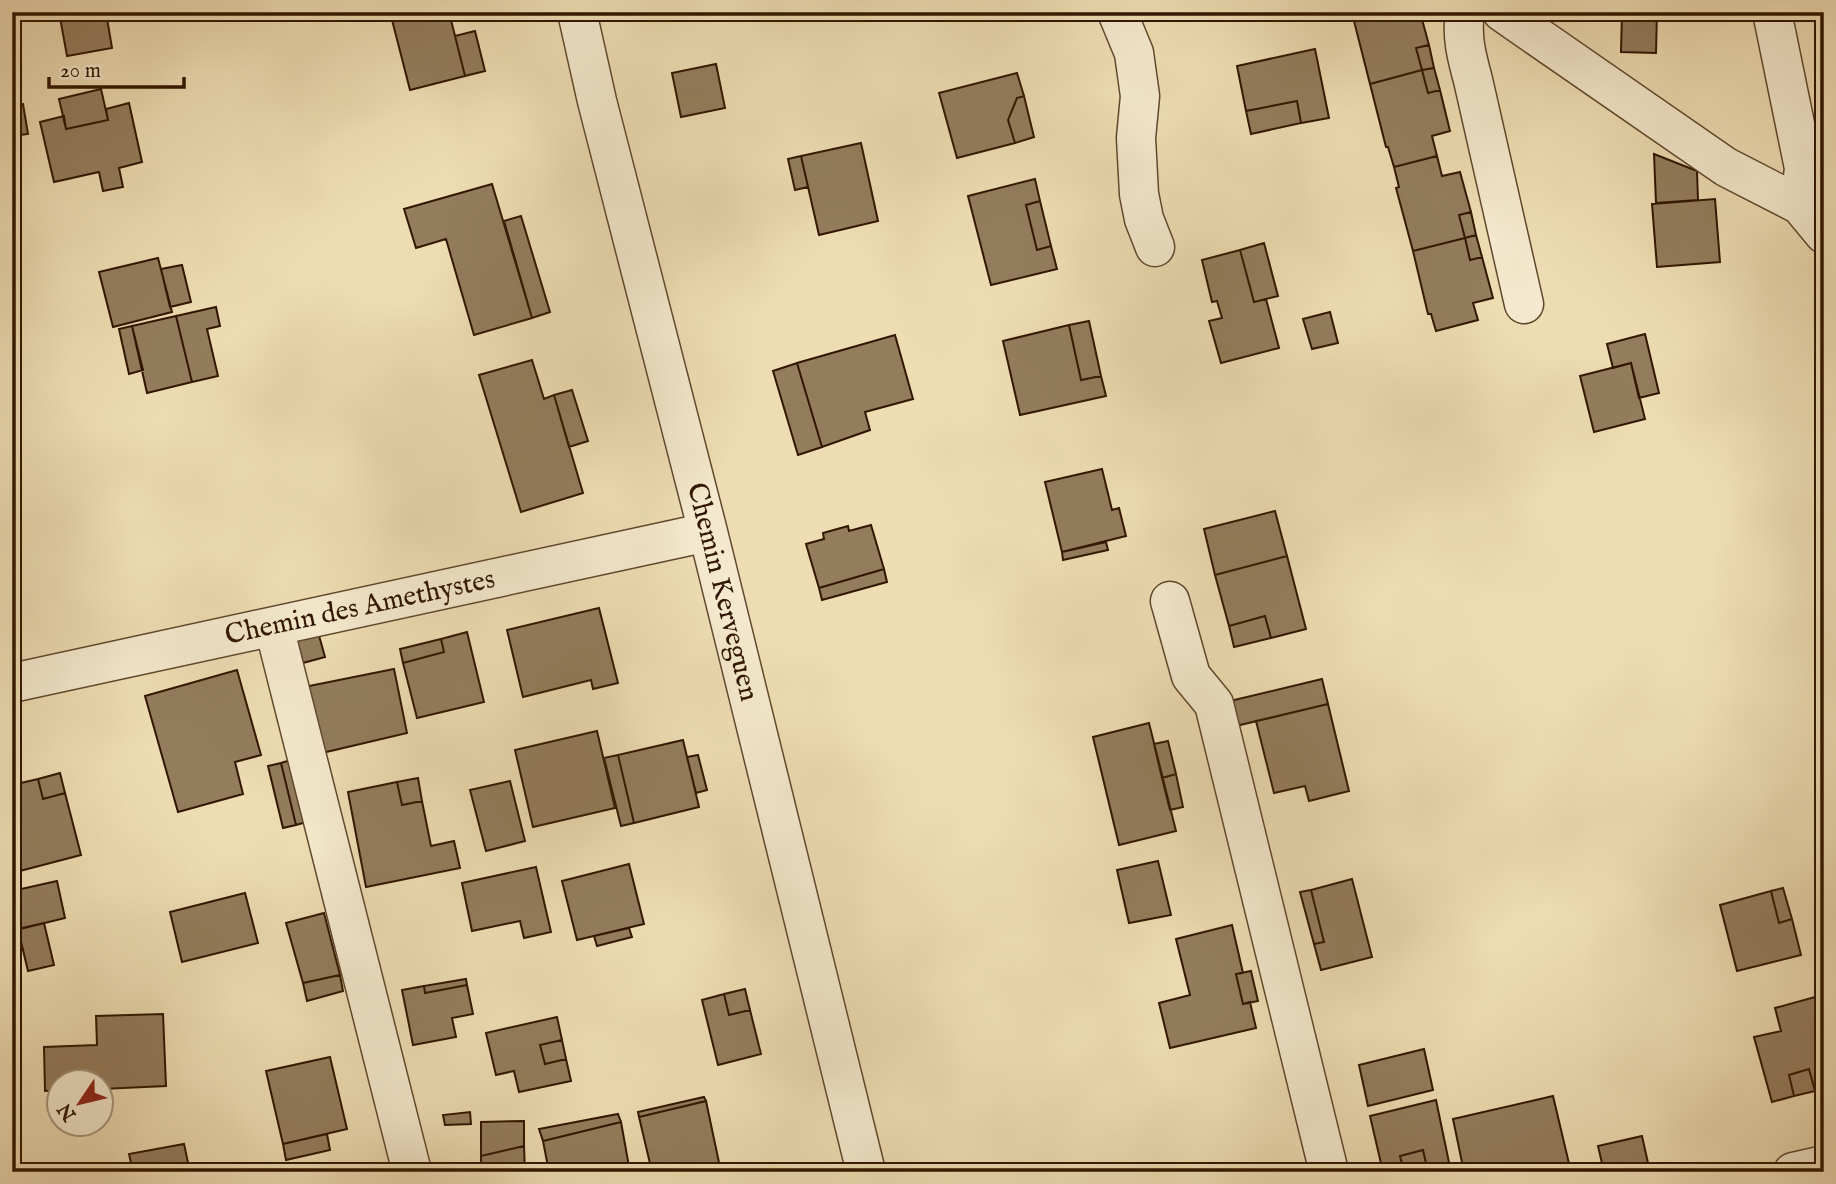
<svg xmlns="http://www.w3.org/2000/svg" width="1836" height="1184" viewBox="0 0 1836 1184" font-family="'IM FELL English',serif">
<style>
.building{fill:#937d5d;stroke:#311600;stroke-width:2}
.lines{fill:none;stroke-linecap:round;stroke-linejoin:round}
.minor-casing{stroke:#60482d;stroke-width:41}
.minor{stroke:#f4e9ce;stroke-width:38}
.labels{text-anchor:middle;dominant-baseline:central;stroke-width:5;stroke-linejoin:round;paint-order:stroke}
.street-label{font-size:28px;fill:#311600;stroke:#f4e9ce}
</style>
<rect width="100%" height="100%" fill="#eeddb3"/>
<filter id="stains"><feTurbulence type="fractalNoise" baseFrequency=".00286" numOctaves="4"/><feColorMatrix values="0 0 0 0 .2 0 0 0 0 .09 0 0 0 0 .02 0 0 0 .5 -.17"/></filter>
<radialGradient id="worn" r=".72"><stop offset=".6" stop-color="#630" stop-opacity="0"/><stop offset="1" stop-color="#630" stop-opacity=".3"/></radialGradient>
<path class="building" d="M 59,12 L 106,12 L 112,48 L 67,56 Z
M 390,12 L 449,12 L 465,76 L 410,90 Z
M 771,12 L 787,12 L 783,19 Z
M 1354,12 L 1420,12 L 1429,45 L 1416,48 L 1422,70 L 1370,84 L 1354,21 L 1356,19 Z
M 1622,12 L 1657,12 L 1656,53 L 1621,52 Z
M 475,31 L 485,71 L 465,76 L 455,36 Z
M 1429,45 L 1434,68 L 1422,70 L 1416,48 Z
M 1315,49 L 1329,118 L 1301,123 L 1297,101 L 1246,111 L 1237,66 Z
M 716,64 L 725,108 L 681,117 L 672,73 Z
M 1434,68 L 1440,90 L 1428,93 L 1422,70 Z
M 1422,70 L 1428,93 L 1440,90 L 1450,131 L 1432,136 L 1437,156 L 1394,167 L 1388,147 L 1386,147 L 1370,84 Z
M 1017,73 L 1024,96 L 1017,98 L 1008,120 L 1015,143 L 957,158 L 939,93 Z
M 101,89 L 108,120 L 66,129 L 59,99 Z
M 1024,96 L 1034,137 L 1015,143 L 1008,120 L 1017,98 Z
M 1297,101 L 1301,123 L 1251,134 L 1246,111 Z
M 129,103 L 142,162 L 119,168 L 123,187 L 103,191 L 99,172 L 54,182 L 40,122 L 64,116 L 66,129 L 108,120 L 106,109 Z
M 23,104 L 28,134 L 12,136 L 12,105 Z
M 861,143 L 878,221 L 819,235 L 801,156 Z
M 1654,154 L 1697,171 L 1698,200 L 1656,203 Z
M 801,156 L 808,187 L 795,190 L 788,159 Z
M 1437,156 L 1442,176 L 1460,172 L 1471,212 L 1459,215 L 1465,238 L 1413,251 L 1396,188 L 1399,187 L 1394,167 Z
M 1035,179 L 1040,201 L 1026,205 L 1037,250 L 1051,246 L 1057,269 L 991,285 L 968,196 Z
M 492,184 L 532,318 L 474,335 L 446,239 L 416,248 L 404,209 Z
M 1715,199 L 1720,262 L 1657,267 L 1652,204 Z
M 1040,201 L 1051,246 L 1037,250 L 1026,205 Z
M 1471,212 L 1476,235 L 1465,238 L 1459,215 Z
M 521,216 L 550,312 L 532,318 L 504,221 Z
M 1476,235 L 1482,257 L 1470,260 L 1465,238 Z
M 1465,238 L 1470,260 L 1482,257 L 1493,298 L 1473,303 L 1478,320 L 1436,331 L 1431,314 L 1428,314 L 1413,251 Z
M 1264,243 L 1278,296 L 1254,302 L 1240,250 Z
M 1240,250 L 1254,302 L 1266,299 L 1279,348 L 1221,363 L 1209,321 L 1222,318 L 1217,301 L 1212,302 L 1202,260 Z
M 158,258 L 172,312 L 113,327 L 99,272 Z
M 182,265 L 191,302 L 170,307 L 161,269 Z
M 216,307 L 220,326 L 207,329 L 218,376 L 192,382 L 176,316 Z
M 1330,312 L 1338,343 L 1312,349 L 1303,319 Z
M 176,316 L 192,382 L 147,393 L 132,326 Z
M 1089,321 L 1101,376 L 1081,380 L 1069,325 Z
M 1069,325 L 1081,380 L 1101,376 L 1106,396 L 1020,415 L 1003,341 Z
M 132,326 L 143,370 L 129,374 L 119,329 Z
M 1645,334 L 1659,393 L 1639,398 L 1631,363 L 1613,368 L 1607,344 Z
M 895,335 L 913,399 L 865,412 L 870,430 L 822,447 L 797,363 Z
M 532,360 L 544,399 L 554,395 L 583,493 L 521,512 L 479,375 Z
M 797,363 L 822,447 L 798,455 L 773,371 Z
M 1631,363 L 1645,419 L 1594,432 L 1580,376 Z
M 572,390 L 588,441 L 569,447 L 554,395 Z
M 1102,469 L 1112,510 L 1119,508 L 1126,536 L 1062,552 L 1045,482 Z
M 1275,511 L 1287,556 L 1215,575 L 1204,529 Z
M 871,525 L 884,569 L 819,588 L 806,544 L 824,539 L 823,533 L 848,526 L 849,531 Z
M 1106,542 L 1108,550 L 1063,560 L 1062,552 Z
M 1287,556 L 1306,629 L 1271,638 L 1265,616 L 1229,626 L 1215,575 Z
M 884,569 L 887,582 L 822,600 L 819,588 Z
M 599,608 L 618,683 L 593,689 L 591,680 L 523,697 L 507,630 Z
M 1265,616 L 1271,638 L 1234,647 L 1229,626 Z
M 318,632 L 325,657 L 303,663 L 296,638 Z
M 467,632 L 484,702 L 417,718 L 403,663 L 444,652 L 441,639 Z
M 441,639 L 444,652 L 403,663 L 400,649 Z
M 394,669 L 407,733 L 322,753 L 304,687 Z
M 237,670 L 261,755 L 235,762 L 243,794 L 178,812 L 145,696 Z
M 1322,679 L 1328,704 L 1236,726 L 1230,701 Z
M 1328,704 L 1349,791 L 1309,801 L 1305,786 L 1274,793 L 1256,721 Z
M 1149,723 L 1176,831 L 1119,845 L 1093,737 Z
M 597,731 L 615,808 L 533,827 L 515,750 Z
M 683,740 L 699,807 L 634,823 L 618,755 Z
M 1168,741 L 1176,774 L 1162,778 L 1154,744 Z
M 618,755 L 634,823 L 621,826 L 604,758 Z
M 698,755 L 707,790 L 696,793 L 687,757 Z
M 294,759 L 310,821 L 296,825 L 281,763 Z
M 281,763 L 296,825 L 283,828 L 268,766 Z
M 60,773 L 65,793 L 43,799 L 38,779 Z
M 1176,774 L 1183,807 L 1170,810 L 1162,778 Z
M 418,778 L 422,801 L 402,805 L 397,782 Z
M 38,779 L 43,799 L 65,793 L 81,855 L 16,872 L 12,858 L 12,785 Z
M 510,781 L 525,841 L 486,851 L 470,790 Z
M 397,782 L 402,805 L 422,801 L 431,846 L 454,841 L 460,868 L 366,887 L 348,792 Z
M 1158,861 L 1171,915 L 1129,923 L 1117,870 Z
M 629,864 L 644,924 L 577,940 L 562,881 Z
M 536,867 L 551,932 L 524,938 L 520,921 L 472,931 L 462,883 Z
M 1352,879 L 1372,957 L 1321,970 L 1314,944 L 1324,942 L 1311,890 Z
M 57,881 L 65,918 L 12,931 L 12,891 Z
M 1783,888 L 1792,919 L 1779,923 L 1771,891 Z
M 1311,890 L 1324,942 L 1314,944 L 1300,892 Z
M 1771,891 L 1779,923 L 1792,919 L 1801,955 L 1737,971 L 1720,905 Z
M 245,893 L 258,943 L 182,962 L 170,912 Z
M 324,913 L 340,975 L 303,983 L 286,923 Z
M 44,923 L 54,965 L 28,971 L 18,929 Z
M 1232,925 L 1243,973 L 1236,974 L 1243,1004 L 1250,1002 L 1256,1028 L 1170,1048 L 1159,1003 L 1190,995 L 1176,939 Z
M 629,928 L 632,937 L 597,946 L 594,936 Z
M 1251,971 L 1258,1001 L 1243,1004 L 1236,974 Z
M 340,975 L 343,991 L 307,1001 L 303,983 Z
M 466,979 L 467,985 L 425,993 L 424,986 Z
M 467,985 L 473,1014 L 452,1018 L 456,1037 L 413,1045 L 402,990 L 424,986 L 425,993 Z
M 745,989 L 750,1010 L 729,1015 L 724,994 Z
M 724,994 L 729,1015 L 750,1010 L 761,1054 L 718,1065 L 702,1000 Z
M 1815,997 L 1824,1030 L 1824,1088 L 1815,1091 L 1809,1069 L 1789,1075 L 1794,1096 L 1772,1102 L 1754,1037 L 1781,1031 L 1775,1008 Z
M 163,1014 L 166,1086 L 102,1089 L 102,1082 L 60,1082 L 60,1090 L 45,1091 L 44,1047 L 97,1045 L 96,1016 Z
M 557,1017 L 562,1040 L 540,1045 L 545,1064 L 566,1059 L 571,1081 L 519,1092 L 514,1071 L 496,1075 L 486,1033 Z
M 562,1040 L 566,1059 L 545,1064 L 540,1045 Z
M 1424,1049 L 1433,1090 L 1368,1106 L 1359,1065 Z
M 330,1057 L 347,1129 L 283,1144 L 266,1071 Z
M 1809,1069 L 1815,1091 L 1794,1096 L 1789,1075 Z
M 1553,1096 L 1571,1172 L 1533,1172 L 1532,1167 L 1513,1172 L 1464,1172 L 1453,1119 Z
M 704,1097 L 706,1101 L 639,1117 L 638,1112 Z
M 1436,1100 L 1451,1172 L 1428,1172 L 1423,1150 L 1400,1156 L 1404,1172 L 1383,1172 L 1370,1116 Z
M 706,1101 L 721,1172 L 652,1172 L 639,1117 Z
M 470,1112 L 471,1124 L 445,1125 L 443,1115 Z
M 618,1114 L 621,1122 L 543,1141 L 539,1129 Z
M 524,1121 L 524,1146 L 481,1156 L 481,1122 Z
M 621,1122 L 630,1172 L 549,1172 L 543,1141 Z
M 327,1134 L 330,1150 L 286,1160 L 283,1144 Z
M 1642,1136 L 1650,1172 L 1604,1172 L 1598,1146 Z
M 184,1144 L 190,1172 L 133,1172 L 129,1154 Z
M 524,1146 L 525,1172 L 481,1172 L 481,1156 Z
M 1423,1150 L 1428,1172 L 1404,1172 L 1400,1156 Z
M 1532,1167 L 1533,1172 L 1513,1172 Z"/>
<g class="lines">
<g class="minor-casing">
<path id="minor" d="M 577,12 L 597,101 L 708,532 L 866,1172
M 1117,12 L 1134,53 L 1140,96 L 1136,138 L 1139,194 L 1144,219 L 1155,247
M 1465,12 C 1461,36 1467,58 1473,80 L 1524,304
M 1502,12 L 1726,167 L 1800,205 L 1824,234
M 1772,12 L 1804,168 L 1800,205
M 1170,601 L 1191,676 L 1214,704 L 1329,1172
M 274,627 L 412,1172
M 12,683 L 708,532
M 1793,1172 L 1824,1165"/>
</g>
<use href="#minor" class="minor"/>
</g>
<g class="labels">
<g class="street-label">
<text transform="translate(722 592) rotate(76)">Chemin Kerveguen</text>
<text transform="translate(360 608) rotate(-12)">Chemin des Amethystes</text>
</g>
</g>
<rect width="1836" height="1184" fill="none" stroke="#eeddb3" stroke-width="42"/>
<rect x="14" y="14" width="1808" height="1156" fill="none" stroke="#311600" stroke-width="3.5"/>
<rect x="21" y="21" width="1794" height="1142" fill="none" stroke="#311600" stroke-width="2"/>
<g transform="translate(80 1103) rotate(235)"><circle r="33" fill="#f4e9ce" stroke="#a6957c" stroke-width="2"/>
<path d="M0-5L12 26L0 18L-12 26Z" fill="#8f2418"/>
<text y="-10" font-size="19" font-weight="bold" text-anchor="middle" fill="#311600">N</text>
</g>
<path d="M49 77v10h135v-10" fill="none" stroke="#311600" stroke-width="3.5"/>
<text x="60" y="77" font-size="21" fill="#311600" stroke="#f4e9ce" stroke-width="5" paint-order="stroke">20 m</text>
<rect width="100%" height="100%" filter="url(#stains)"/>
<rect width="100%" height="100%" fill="url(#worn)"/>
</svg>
